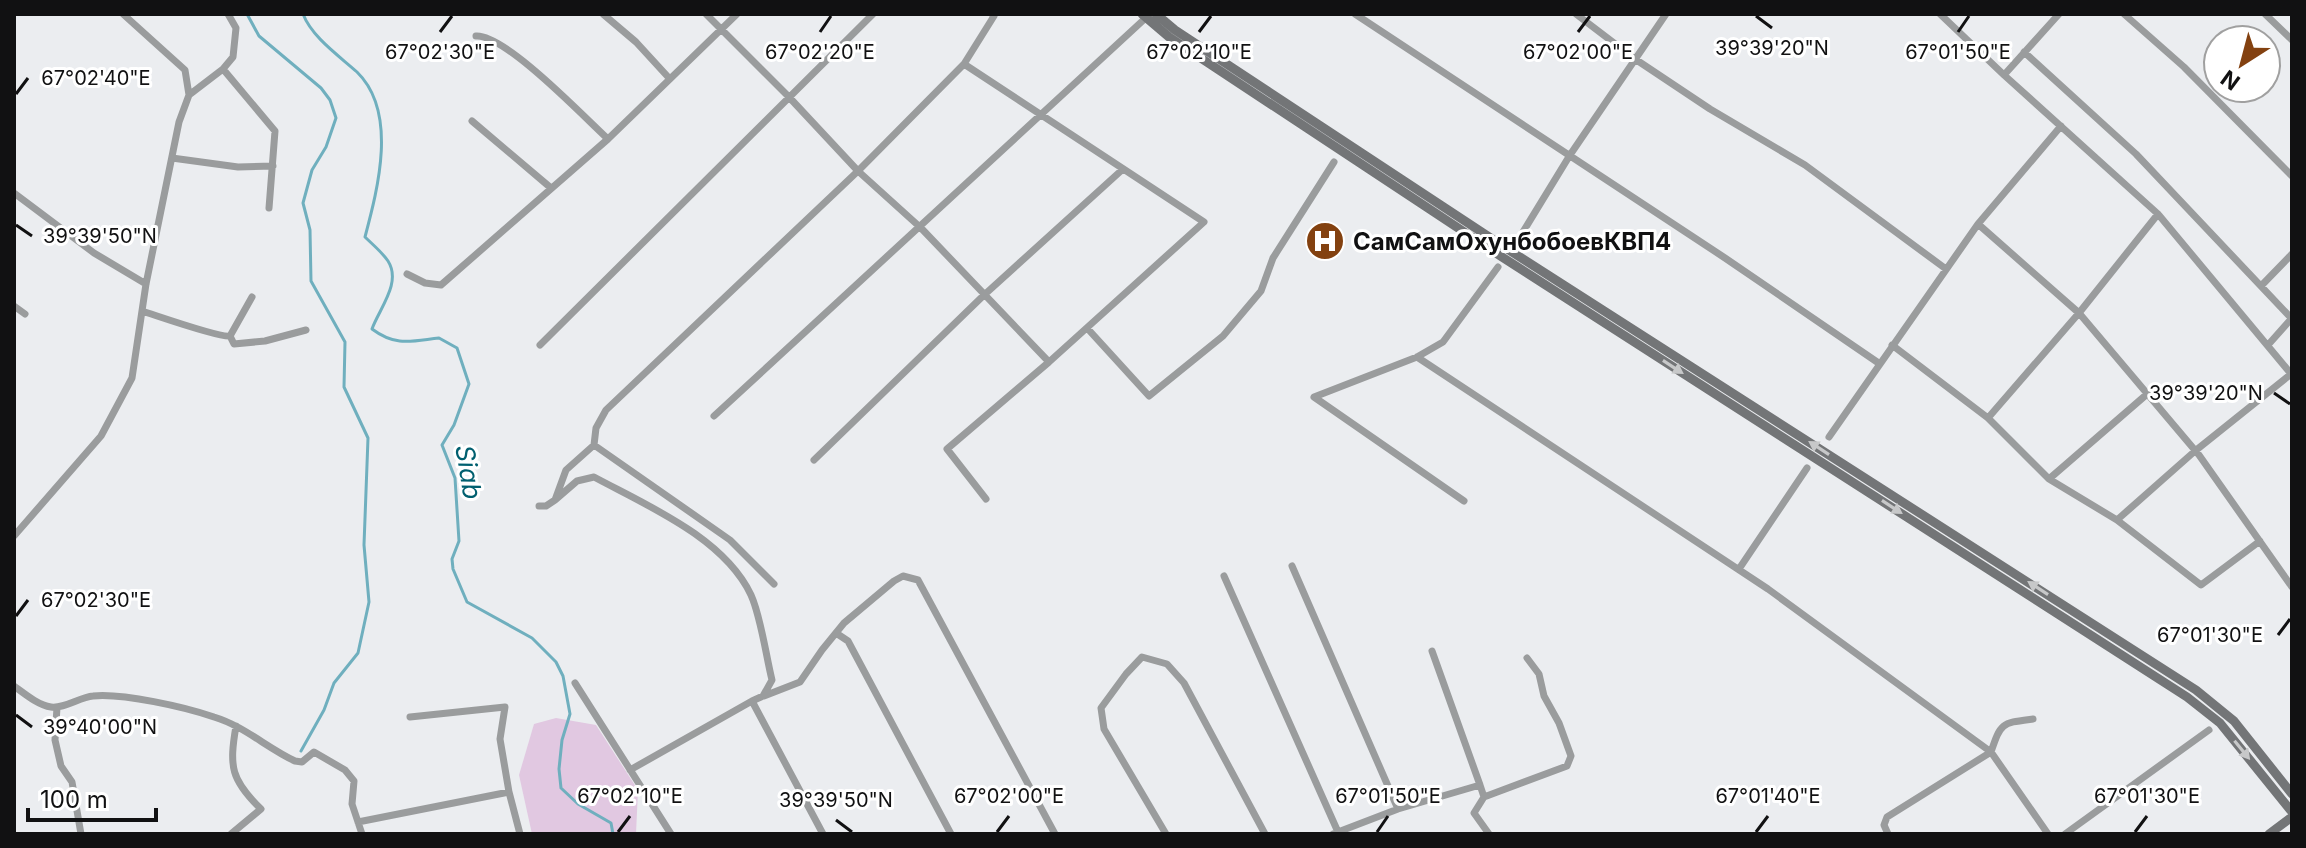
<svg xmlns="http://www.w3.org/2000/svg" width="2306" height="848" viewBox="0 0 2306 848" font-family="Inter,sans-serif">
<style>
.green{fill:#e1c8e1}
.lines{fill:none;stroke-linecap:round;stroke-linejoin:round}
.stream{stroke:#6fafbe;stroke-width:3}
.minor{stroke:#9a9c9d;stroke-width:7}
.secondary{stroke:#737577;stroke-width:9}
.oneway{fill:#c7c8c9}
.ticks{fill:none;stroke:#111112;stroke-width:3}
.labels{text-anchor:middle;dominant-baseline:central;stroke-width:6;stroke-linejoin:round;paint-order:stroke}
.poi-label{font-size:24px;font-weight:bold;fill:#111112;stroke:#fff;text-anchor:start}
.water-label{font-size:26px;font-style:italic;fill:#005f6f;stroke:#fff}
.ticks-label{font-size:20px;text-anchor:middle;fill:#111112;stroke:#fff;stroke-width:6;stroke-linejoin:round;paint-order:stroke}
</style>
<rect width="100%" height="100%" fill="#ebedf0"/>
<path class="green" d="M 556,718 L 596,725 L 638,790 L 636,834 L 532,834 L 519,775 L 534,724 Z"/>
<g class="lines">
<path class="stream" d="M 247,14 L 259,36 L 321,88 L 330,100 L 336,118 L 326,147 L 312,170 L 303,203 L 310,230 L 311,281 L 345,342 L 344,387 L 368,438 L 364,545 L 369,602 L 358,653 L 334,683 L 324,710 L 301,751
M 303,14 C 312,37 338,55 357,72 C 398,112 378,188 365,237 C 372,244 382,252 388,261 C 402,283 379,309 372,329 C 396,347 412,341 439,338 L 457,348 L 469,384 L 454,425 L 442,445 L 455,478 L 459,541 L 452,559 L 453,569 L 467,602 L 532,638 L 556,662 L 563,676 L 570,714 L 562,740 L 559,769 L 561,788 L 578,804 L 611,823 L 613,834"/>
<path class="minor" d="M 123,14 L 185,70 L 189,95
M 603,14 L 636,42 L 669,78
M 706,14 L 788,96 L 858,171 L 921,228 L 1049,362
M 1355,14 L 1725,258 L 1880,364
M 1576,14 L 1635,59 L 1710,109 L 1805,165 L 1946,269
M 1940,14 L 2004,75
M 2059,14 L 2004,75 L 2158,214 L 2292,375
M 2124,14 L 2184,67 L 2292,176
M 2265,14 L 2292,40
M 476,36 C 505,34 584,117 608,139
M 2024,52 L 2136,154 L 2292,319
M 964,64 L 994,16 L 992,14
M 223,69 L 275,131 L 269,208
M 472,121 L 551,188
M 172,158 L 238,167 L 273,166
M 14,193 L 94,253 L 146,284
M 1978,224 L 2079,313 L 2199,455 L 2292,587
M 1518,240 L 1570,155 L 1666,14
M 407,274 L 425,283 L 441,285 L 608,139 L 737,14
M 2261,286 L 2292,254
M 14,306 L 25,314
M 142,311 C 158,316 220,338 230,336 L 252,297
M 1087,328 L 1149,396 L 1223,336 L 1261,291 L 1273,258 L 1334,162
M 230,336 L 234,344 L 265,341 L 306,330
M 540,345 L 873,14
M 1892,345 L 1988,418 L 2049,479 L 2117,520 L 2201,585 L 2260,541
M 2268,345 L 2292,318
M 1417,357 L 1768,589 L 1991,752 C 2001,722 2002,723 2033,719
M 714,416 L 1150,14
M 1988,418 L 2079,313 L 2158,214
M 1829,437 L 1978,224 L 2061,126
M 594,445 L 730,540 L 774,584
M 814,460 L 983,296 L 1123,169
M 2049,479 L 2146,395
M 1464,501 L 1314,397 L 1417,357 L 1443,342 L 1498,267
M 539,506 L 546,506 L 555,500
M 2117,520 L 2195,451 L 2291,374
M 14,536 L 101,436 L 132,378 L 146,284 L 179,122 L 189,95 L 223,69 L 233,57 L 236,28 L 228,14
M 1292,566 L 1398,809 L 1338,832
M 1739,569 L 1807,468
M 1224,576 L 1338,832 L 1333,834
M 836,633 L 848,641 L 951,834
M 575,683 L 671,834
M 14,686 C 25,694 38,705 51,707 C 64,709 80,697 93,696 C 123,693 185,707 214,717 C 244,726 267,748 295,761 L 302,762 L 314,752 L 345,770 L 354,781 L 352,804 L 362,834
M 764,696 L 800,682 L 822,650 L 844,623 L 894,581 L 903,576 L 918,580 L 1055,834
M 57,707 L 55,740 L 61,766 L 72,782 L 81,834
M 410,717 L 505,707 L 500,739 L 509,792
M 630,770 L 752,701
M 1480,785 L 1484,797 L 1567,766 L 1571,756 L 1559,723 L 1544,696 L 1539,674 L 1527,658
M 1484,797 L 1474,813 L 1489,834
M 1398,809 L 1480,785 L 1432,651
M 358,822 L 509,792 L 520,834
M 231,834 L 261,809 C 231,780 229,767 236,726
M 823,834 L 752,701 L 763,696 L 772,680 C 766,656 761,617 751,595 C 724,538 648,506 594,477 L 577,481 L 555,500 L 566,470 L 594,445 L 596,428 L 606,410 L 858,171 L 964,64 L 1204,222 L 1049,362 L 947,449 L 986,499
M 1166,834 L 1104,729 L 1101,708 L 1126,674 L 1142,657 L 1167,664 L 1184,683 L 1265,834
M 1888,834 L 1884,825 L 1887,817 L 1991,752 L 2048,834
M 2065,834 L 2209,730"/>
<path class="secondary" d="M 1142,14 L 1169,37 L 1502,257 L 2187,697 L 2220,723 L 2292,812
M 1156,14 L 1175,30 L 1512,252 L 2196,690 L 2234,721 L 2292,794
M 2269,834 L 2292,817"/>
</g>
<defs><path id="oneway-solid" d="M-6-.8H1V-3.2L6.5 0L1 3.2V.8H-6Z" transform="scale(2)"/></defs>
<g class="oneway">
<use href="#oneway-solid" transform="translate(1673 367) rotate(33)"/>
<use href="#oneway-solid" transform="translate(1819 448) rotate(-147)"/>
<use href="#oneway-solid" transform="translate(1892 507) rotate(33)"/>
<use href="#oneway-solid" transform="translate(2038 588) rotate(-147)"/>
<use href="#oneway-solid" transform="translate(2242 750) rotate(51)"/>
</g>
<path class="ticks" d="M 1756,16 L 1772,28M 440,32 L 452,16M 820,32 L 831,16M 1199,32 L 1211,16M 1578,32 L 1590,16M 1958,32 L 1969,16M 16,94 L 28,78M 16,225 L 32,236M 2274,393 L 2290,404M 16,616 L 28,600M 2278,635 L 2290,619M 16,715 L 32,727M 836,820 L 852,832M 618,832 L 630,816M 997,832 L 1009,816M 1377,832 L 1388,816M 1756,832 L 1768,816M 2135,832 L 2147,816"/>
<defs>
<g id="hospital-disc" transform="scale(2)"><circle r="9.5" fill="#834110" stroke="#fff"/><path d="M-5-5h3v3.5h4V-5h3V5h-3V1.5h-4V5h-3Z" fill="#fff"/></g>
</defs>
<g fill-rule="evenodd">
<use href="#hospital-disc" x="1325" y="241"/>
</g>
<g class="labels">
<g class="poi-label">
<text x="1353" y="241">СамСамОхунбобоевКВП4</text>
</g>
<g class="water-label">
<text transform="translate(469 472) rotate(81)">Siab</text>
</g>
</g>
<g class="ticks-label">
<text x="1772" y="55">39°39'20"N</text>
<text x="820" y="59">67°02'20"E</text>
<text x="440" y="59">67°02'30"E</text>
<text x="1199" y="59">67°02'10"E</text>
<text x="1578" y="59">67°02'00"E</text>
<text x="1958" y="59">67°01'50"E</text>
<text x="96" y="85">67°02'40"E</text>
<text x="100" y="243">39°39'50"N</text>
<text x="2206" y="400">39°39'20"N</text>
<text x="96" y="607">67°02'30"E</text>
<text x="2210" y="642">67°01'30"E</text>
<text x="100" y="734">39°40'00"N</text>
<text x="630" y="803">67°02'10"E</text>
<text x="1009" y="803">67°02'00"E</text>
<text x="1388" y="803">67°01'50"E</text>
<text x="1768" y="803">67°01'40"E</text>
<text x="2147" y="803">67°01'30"E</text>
<text x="836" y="807">39°39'50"N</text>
</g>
<rect width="2306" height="848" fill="none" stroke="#111112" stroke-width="32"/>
<g transform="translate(2242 64) rotate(216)"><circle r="38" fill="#ffffff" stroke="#a0a0a0" stroke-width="2"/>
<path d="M0-6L14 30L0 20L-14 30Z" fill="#834110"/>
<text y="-12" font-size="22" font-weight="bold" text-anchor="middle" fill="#111112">N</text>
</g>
<path d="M28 808v12h128v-12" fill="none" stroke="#111112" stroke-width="4"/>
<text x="40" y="808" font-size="24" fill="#111112" stroke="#ffffff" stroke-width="6" paint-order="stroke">100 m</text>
</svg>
